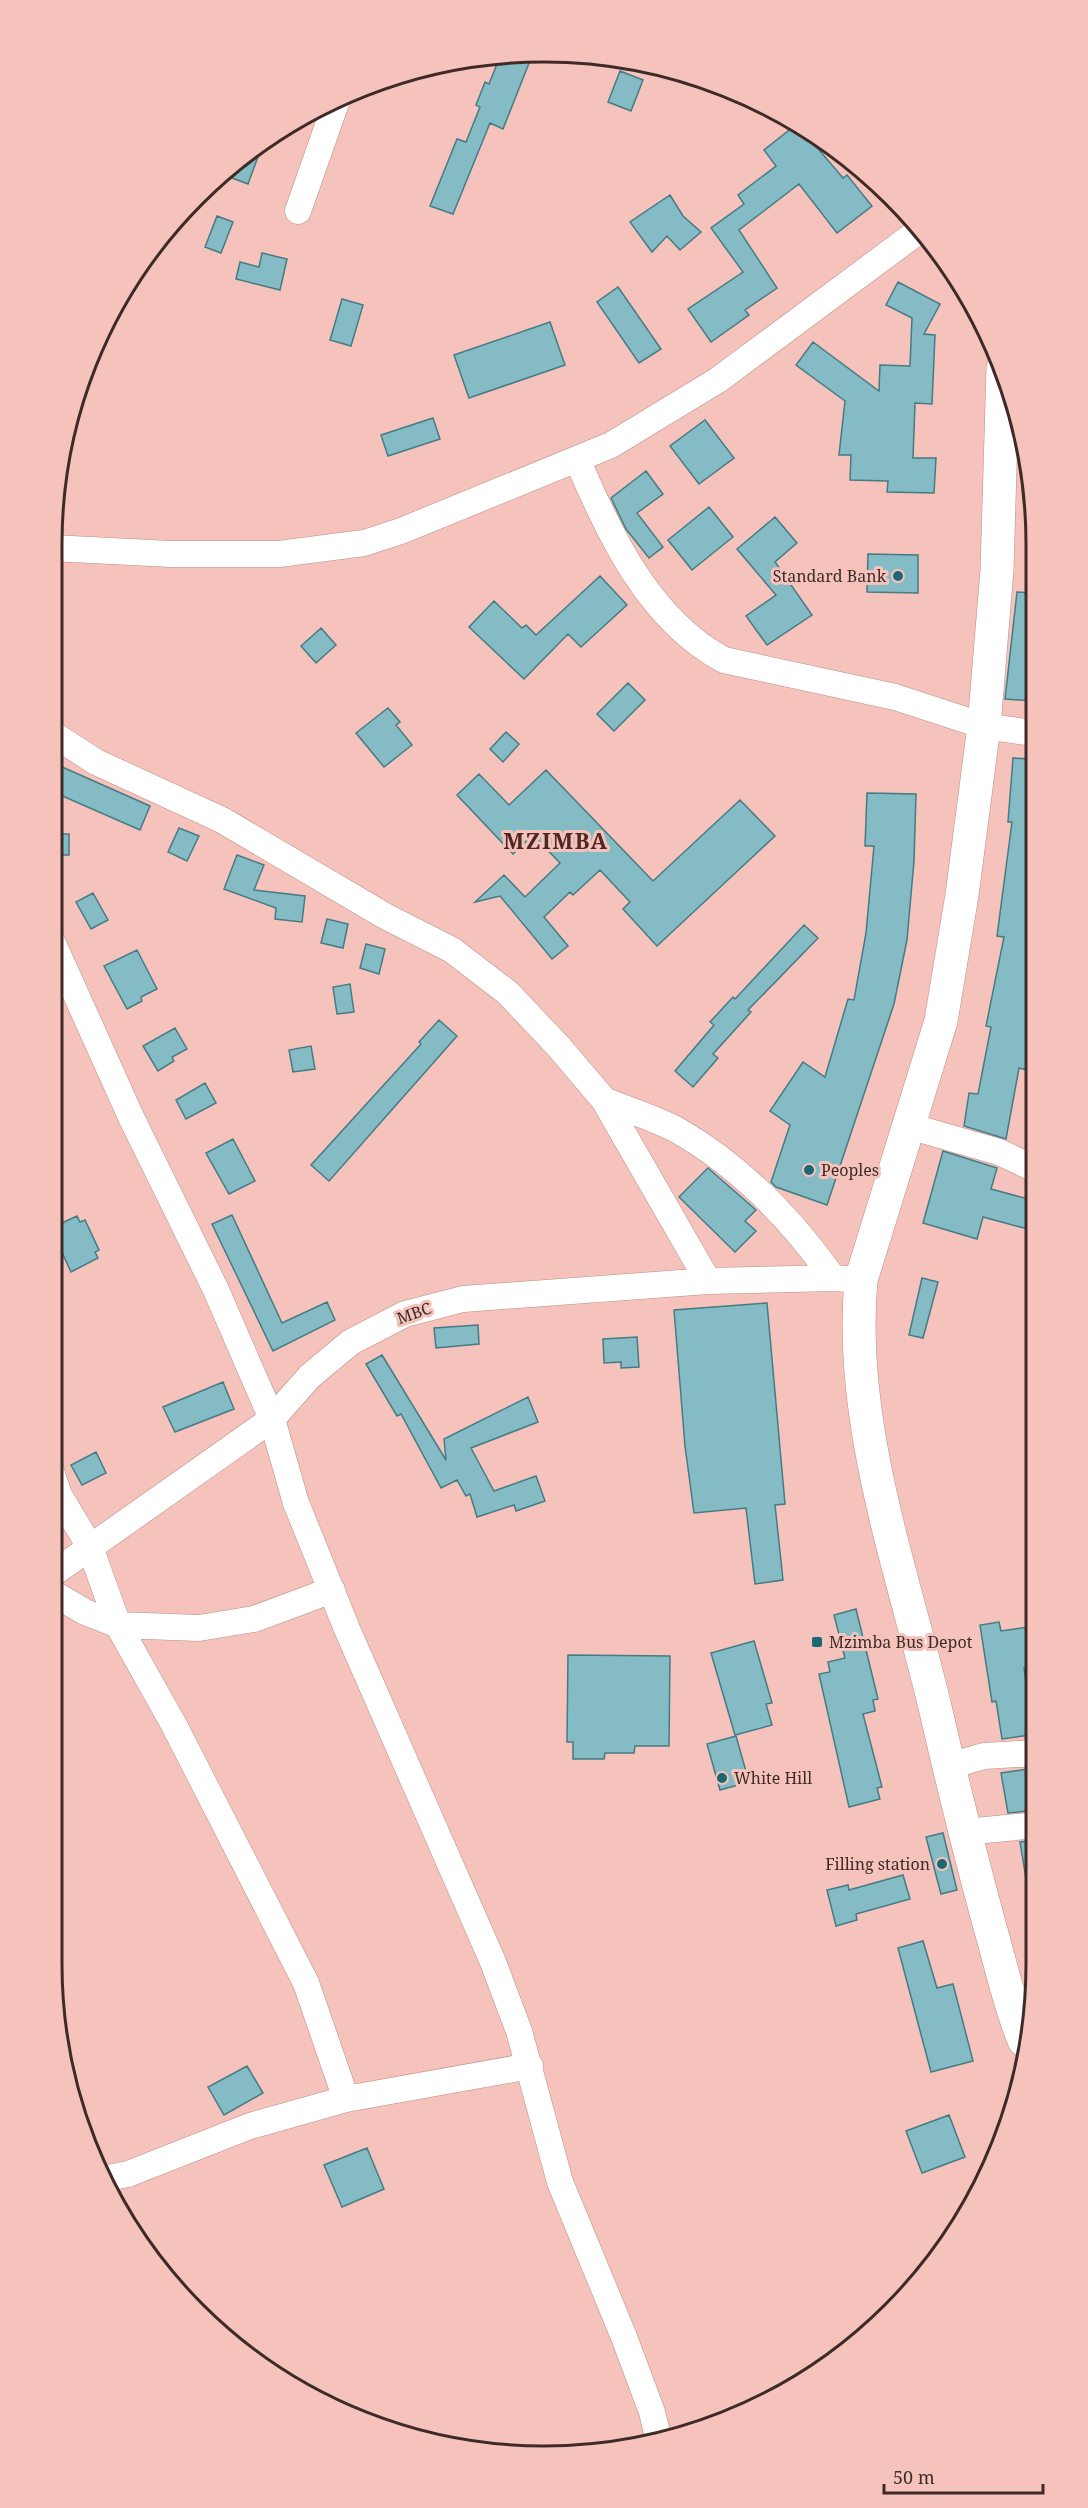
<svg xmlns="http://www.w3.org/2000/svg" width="1088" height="2508" viewBox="0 0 1088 2508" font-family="'Noto Serif',serif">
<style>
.building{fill:#84bbc4;stroke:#457b84;stroke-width:1.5}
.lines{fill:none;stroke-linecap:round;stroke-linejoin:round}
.street-casing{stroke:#bc8d86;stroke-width:27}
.primary-casing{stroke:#bc8d86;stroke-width:34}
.street{stroke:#fff;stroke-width:26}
.primary{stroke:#fff;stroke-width:33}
.poi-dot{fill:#1c6771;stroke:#f5c3bb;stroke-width:2}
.labels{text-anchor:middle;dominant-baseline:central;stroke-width:6;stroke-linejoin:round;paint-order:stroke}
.poi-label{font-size:16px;fill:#3e2b28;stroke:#f5c3bb;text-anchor:start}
.street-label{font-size:16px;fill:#3e2b28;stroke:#f5c3bb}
.district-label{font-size:22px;font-weight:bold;letter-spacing:1.5px;fill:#4f2823;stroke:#f5c3bb}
.rim{fill:none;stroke:#3e2b28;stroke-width:3}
</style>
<rect width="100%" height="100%" fill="#f5c3bb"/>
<path class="building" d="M 512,52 L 533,53 L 503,129 L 490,123 L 453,214 L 430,206 L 457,139 L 466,142 L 480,107 L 476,105 L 485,82 L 489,84 L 501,54 Z
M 620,71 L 643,80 L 631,111 L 608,102 Z
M 797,124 L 843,178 L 847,175 L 872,206 L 837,233 L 799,184 L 739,230 L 777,288 L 745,310 L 749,315 L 711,342 L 688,309 L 743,272 L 711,228 L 744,204 L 738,195 L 776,166 L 764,150 Z
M 248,150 L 259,154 L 248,184 L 232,178 L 241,156 Z
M 670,195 L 683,216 L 701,232 L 680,250 L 667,236 L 652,252 L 630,222 Z
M 217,216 L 233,222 L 221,253 L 205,247 Z
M 262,253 L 287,259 L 280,290 L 236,279 L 240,262 L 259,267 Z
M 898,282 L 940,304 L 924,334 L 935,335 L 932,404 L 915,403 L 913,458 L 936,458 L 934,493 L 887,492 L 888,481 L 850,480 L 851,455 L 839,455 L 845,401 L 796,365 L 813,342 L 879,391 L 880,365 L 910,366 L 912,318 L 886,305 Z
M 618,287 L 661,349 L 639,363 L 597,302 Z
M 342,299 L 363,305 L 351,346 L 330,340 Z
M 550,322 L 565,365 L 469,398 L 454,355 Z
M 433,418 L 440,439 L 388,456 L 381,435 Z
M 705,420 L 734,458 L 699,484 L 670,446 Z
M 646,471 L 663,494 L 637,513 L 663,547 L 649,558 L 626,529 L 611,498 Z
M 709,507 L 733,537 L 692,570 L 668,540 Z
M 775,517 L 797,543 L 775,562 L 812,615 L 767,645 L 746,616 L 776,595 L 737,549 Z
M 868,554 L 918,555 L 918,593 L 867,592 Z
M 600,576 L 627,605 L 581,647 L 568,634 L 524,679 L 469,627 L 494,601 L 522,628 L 526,625 L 536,635 Z
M 1017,592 L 1033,593 L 1033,701 L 1005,699 Z
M 321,628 L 336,645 L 316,663 L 301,646 Z
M 628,683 L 645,700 L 614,731 L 597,714 Z
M 388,708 L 400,722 L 396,725 L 412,745 L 384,767 L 356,733 Z
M 506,732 L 519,744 L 503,762 L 490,749 Z
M 1013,758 L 1034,759 L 1034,1072 L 1019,1068 L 1006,1139 L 964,1126 L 969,1093 L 978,1094 L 991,1027 L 986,1026 L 1004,937 L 997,936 L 1012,822 L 1008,822 Z
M 51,762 L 150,806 L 140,830 L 51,791 Z
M 546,770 L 653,881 L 740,800 L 775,836 L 657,946 L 623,909 L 630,902 L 600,870 L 573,895 L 570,892 L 544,917 L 568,946 L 552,959 L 500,896 L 475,902 L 504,875 L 525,897 L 560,863 L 533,835 L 513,854 L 457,795 L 479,774 L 509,805 Z
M 867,793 L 916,794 L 914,861 L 907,940 L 894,1004 L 827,1205 L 776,1187 L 771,1182 L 790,1125 L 770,1111 L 803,1062 L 825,1077 L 848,999 L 854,1000 L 866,933 L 874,846 L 865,846 Z
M 179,828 L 199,836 L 187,861 L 168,852 Z
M 51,834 L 69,834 L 69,855 L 51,855 Z
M 237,855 L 264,865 L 254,890 L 305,896 L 302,922 L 275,919 L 276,908 L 224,889 Z
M 93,893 L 108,920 L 91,929 L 76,902 Z
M 327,919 L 348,924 L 343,948 L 321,943 Z
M 804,925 L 818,938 L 748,1010 L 751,1012 L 713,1054 L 718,1058 L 693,1087 L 675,1071 L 714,1025 L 710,1022 L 733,997 L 735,999 Z
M 366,944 L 385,949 L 379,974 L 360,968 Z
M 137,950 L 157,989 L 141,997 L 142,1001 L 127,1009 L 104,966 Z
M 350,984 L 354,1012 L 337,1014 L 333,987 Z
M 439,1020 L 457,1036 L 329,1181 L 311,1165 L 421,1044 L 419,1042 Z
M 175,1028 L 187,1049 L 172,1057 L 174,1061 L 158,1071 L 143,1046 Z
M 311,1046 L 315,1069 L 293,1072 L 289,1050 Z
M 205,1083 L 216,1103 L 186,1119 L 176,1100 Z
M 233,1139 L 255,1181 L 229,1194 L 206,1153 Z
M 943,1151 L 997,1168 L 991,1189 L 1035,1201 L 1035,1231 L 983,1217 L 977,1239 L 923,1223 Z
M 708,1168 L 756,1210 L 745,1221 L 756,1231 L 735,1252 L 679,1197 Z
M 232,1215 L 282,1323 L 327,1302 L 335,1320 L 273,1351 L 212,1224 Z
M 77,1216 L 80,1222 L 85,1220 L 99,1250 L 95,1252 L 98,1258 L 71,1272 L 51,1228 Z
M 922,1278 L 938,1282 L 923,1338 L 909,1335 Z
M 767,1303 L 785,1504 L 775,1505 L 783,1580 L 755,1584 L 746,1508 L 694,1513 L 685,1446 L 674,1310 Z
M 478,1325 L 479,1344 L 436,1348 L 434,1328 Z
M 637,1337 L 639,1367 L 621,1368 L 621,1362 L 604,1363 L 603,1339 Z
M 382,1355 L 446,1460 L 444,1439 L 528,1397 L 538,1422 L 471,1448 L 494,1491 L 536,1476 L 545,1501 L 516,1511 L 514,1505 L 477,1517 L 470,1494 L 466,1496 L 457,1480 L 441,1488 L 401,1414 L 397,1416 L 366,1364 Z
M 223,1382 L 234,1409 L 175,1432 L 163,1407 Z
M 96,1452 L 106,1473 L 82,1485 L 71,1465 Z
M 856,1609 L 878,1699 L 873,1700 L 875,1711 L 863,1714 L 882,1787 L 877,1788 L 880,1799 L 849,1807 L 819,1674 L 830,1672 L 828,1662 L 845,1658 L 834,1615 Z
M 999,1622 L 1001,1631 L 1036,1626 L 1036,1667 L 1024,1668 L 1031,1717 L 1036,1716 L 1036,1734 L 1002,1739 L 996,1701 L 992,1702 L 980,1625 Z
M 754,1641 L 772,1703 L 766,1704 L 772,1725 L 735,1735 L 711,1653 Z
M 568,1655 L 670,1656 L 669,1746 L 635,1746 L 634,1753 L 605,1753 L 604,1759 L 573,1759 L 573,1742 L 567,1742 Z
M 736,1736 L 749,1782 L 720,1790 L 707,1744 Z
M 1036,1768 L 1037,1810 L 1008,1813 L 1001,1773 Z
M 943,1833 L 957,1890 L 941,1894 L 926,1837 Z
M 1037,1840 L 1037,1884 L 1027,1885 L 1020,1842 Z
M 903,1875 L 910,1899 L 856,1914 L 857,1920 L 836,1926 L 827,1890 L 848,1885 L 849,1890 Z
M 923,1941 L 937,1988 L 953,1984 L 973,2061 L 931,2072 L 898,1948 Z
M 247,2066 L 263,2093 L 224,2115 L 208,2087 Z
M 949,2115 L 965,2157 L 922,2173 L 906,2131 Z
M 367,2148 L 384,2189 L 342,2207 L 324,2165 Z"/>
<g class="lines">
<g class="street-casing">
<path id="street" d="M 298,211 L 338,97
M 577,459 C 609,534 649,620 724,660 L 895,697 L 984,726 L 1033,733
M 51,548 L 171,554 L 279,554 L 364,543 L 401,531 L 611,445 L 718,380 L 920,230
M 51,733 L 96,762 L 222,820 L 385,916 L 452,950 L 508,993 L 559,1047 L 604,1100 L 708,1281
M 51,939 L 131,1117 L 216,1290 L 272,1419 L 296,1503 L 347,1629 L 493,1962 L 519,2031 L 560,2182 L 624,2337 L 652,2412 L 659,2441
M 604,1100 C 628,1110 654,1118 677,1130 C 740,1166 792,1220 833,1278
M 909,1126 L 999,1152 L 1035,1169
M 51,1471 L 59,1495 L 90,1547 L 118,1625 L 174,1725 L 306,1983 L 346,2099
M 51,1575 L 272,1419 L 310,1376 L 351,1342 L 405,1314 L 463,1299 L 708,1281 L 833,1278 L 861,1280
M 51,1592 L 85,1612 L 118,1625 L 199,1628 L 254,1619 L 332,1590
M 949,1766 L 984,1756 L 1036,1753
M 965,1832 L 1037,1825
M 103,2179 L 128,2174 L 250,2126 L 346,2099 L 530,2066"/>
</g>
<g class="primary-casing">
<path id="primary" d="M 1003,368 L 997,570 L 984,726 L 962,895 L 941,1021 L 861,1280 C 848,1424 902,1569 935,1707 C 952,1781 970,1854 990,1927 C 1001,1965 1009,2004 1024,2040"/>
</g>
<use href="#street" class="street"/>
<use href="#primary" class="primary"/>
</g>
<g class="poi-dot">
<circle cx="898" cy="576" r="6"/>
<circle cx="809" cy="1170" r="6"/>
<rect x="811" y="1636" width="12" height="12" rx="3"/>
<circle cx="722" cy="1778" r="6"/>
<circle cx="942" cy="1864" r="6"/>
</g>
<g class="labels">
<g class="poi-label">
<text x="886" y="576" text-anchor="end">Standard Bank</text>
<text x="821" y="1170">Peoples</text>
<text x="829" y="1642">Mzimba Bus Depot</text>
<text x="734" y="1778">White Hill</text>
<text x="930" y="1864" text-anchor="end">Filling station</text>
</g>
<g class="street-label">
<text transform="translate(414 1313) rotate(-19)">MBC</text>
</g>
<g class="district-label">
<text x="556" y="840">MZIMBA</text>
</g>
</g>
<path d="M0 0H1088V2508H0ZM544 62H544A482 482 0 0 1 1026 544V1964A482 482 0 0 1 544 2446H544A482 482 0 0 1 62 1964V544A482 482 0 0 1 544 62Z" fill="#f5c3bb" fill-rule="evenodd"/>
<path class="rim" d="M544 62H544A482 482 0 0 1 1026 544V1964A482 482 0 0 1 544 2446H544A482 482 0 0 1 62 1964V544A482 482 0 0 1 544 62Z"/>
<path d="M884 2484v9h159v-9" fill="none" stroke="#3e2b28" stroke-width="3"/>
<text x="893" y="2484" font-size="18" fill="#3e2b28" stroke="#f5c3bb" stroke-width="4.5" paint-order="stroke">50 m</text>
</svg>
